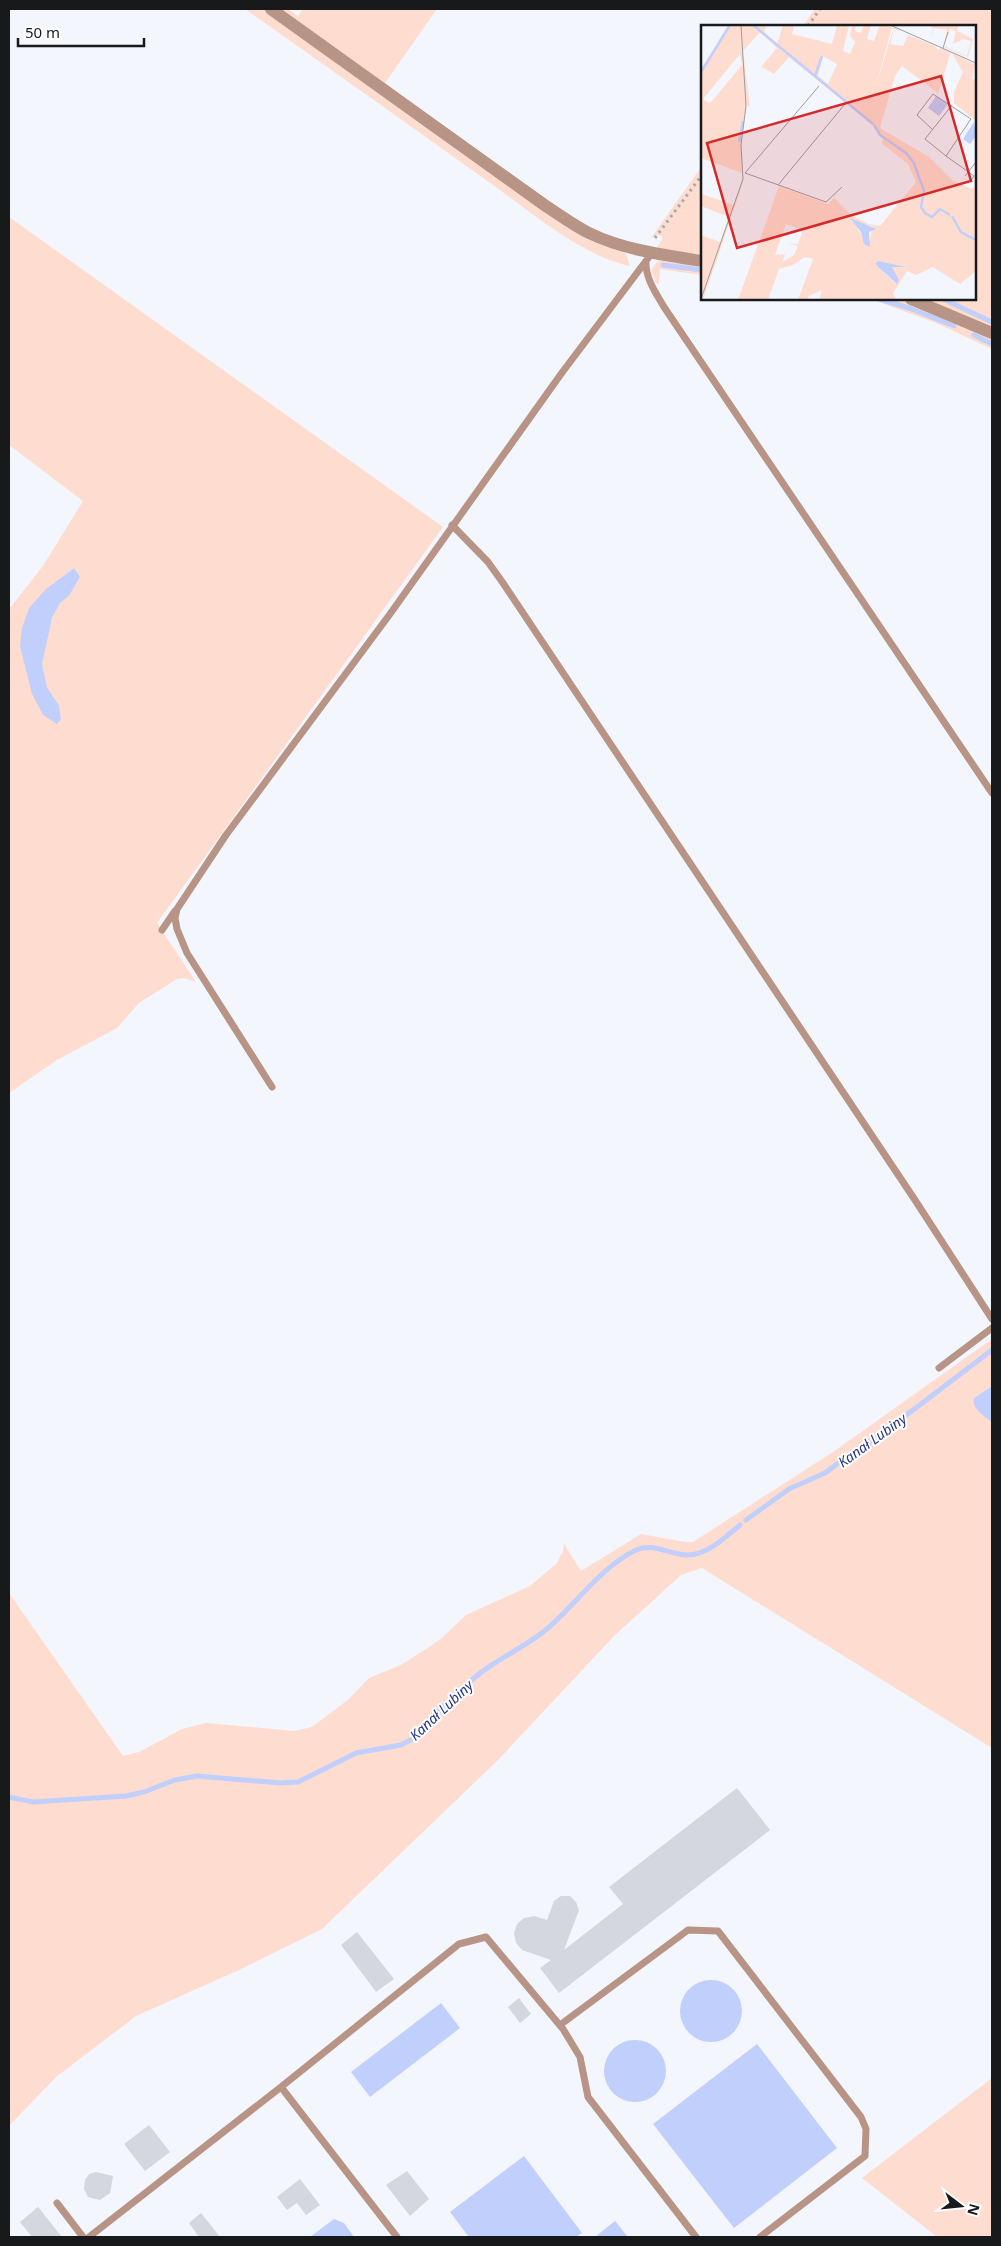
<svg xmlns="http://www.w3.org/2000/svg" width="1001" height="2246" viewBox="0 0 1001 2246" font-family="'Noto Sans',sans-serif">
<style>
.green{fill:#fedccf;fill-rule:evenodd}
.water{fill:#c0cffb}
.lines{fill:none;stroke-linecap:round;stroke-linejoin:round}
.stream{stroke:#c0cffb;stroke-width:5}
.building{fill:#d4d7dd}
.path{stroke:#a5a8ac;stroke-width:3;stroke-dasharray:2.5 4;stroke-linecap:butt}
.service{stroke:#b89486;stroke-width:7}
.minor{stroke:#b89486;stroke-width:12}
.labels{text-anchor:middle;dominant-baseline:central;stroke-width:4;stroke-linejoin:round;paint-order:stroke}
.water-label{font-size:14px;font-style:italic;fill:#243485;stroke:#fff}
.inset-river{fill:none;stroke:#c0cffb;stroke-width:2.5}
.inset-road{fill:none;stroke:#9b9ea2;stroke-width:1}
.view{fill:#d62828;fill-opacity:0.15;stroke:#d62828;stroke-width:2.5}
.inset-edge{fill:none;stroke:#18191b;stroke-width:2.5}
</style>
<rect width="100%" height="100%" fill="#f3f6fc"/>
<path class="green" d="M 245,9 L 288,9 L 298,16 L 303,9 L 437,9 L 385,83 L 487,158 L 626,254 L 630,266 C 584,257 531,212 493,185 C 410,126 328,67 245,9 Z
M 815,9 L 992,9 L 992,328 L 923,299 L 975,299 L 975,26 L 803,26 Z
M 702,166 L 702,257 L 656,249 L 662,240 L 662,236 L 657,235 L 651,238 Z
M 9,217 L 443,527 L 157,923 L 196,982 L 184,978 L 177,979 L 139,1003 L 117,1028 L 57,1060 L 9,1093 L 9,609 L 43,566 L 83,501 L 9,445 ZM 74,568 L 80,577 L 69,596 L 60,603 L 52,618 L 46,638 L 42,664 L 44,675 L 47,687 L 59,706 L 20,646 L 46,589 Z
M 663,260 L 702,266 L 702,275 L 660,269 L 659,284 L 656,283 L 651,270 L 657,262 Z
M 871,299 L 900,299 L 992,337 L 992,349 L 936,323 Z
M 992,1339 L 992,1386 L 974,1398 L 980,1412 L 992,1422 L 992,1748 L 702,1568 L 681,1575 L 614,1636 L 499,1759 L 322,1929 L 239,1970 L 136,2016 L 56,2077 L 9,2126 L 9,1593 L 123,1756 L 139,1752 L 182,1729 L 206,1723 L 294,1731 L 312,1727 L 349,1699 L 369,1678 L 401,1665 L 426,1649 L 442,1638 L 466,1615 L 530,1586 L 556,1564 L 563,1552 L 564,1544 L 581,1571 L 641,1534 L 685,1542 L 693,1542 L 833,1452 Z
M 992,2078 L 992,2237 L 936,2236 L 862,2178 Z"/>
<path class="water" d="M 74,568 L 80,577 L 69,596 L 60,603 L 52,618 L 42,664 L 47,687 L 59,706 L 61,719 L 57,724 L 43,715 L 32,694 L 20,646 L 22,628 L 29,608 L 46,589 Z
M 992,1386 L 992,1422 C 984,1416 971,1408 974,1398 Z
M680 2011a31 31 0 1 1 62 0a31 31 0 1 1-62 0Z
M 441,2003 L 460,2028 L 370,2097 L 351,2072 Z
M604 2071a31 31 0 1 1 62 0a31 31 0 1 1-62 0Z
M 757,2044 L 837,2148 L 734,2228 L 653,2124 Z
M 524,2156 L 582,2233 L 576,2237 L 469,2237 L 450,2212 Z
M 334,2219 L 344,2223 L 354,2237 L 310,2237 Z
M 615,2221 L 628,2237 L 595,2237 Z"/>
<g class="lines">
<path class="stream" d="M 663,265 L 702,270
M 879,299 L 909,308 L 954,326
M 943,299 L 992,322
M 974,335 L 992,344
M 746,1520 L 789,1489 L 825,1473 L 853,1452 L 867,1445 L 992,1350
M 9,1797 L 33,1802 L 126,1796 L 144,1792 L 175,1780 L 197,1776 L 281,1783 L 298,1782 L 356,1753 L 401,1745 L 414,1738 C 434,1716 455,1693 479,1674 C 501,1657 527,1646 548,1628 C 577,1603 601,1567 636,1550 C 653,1542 670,1555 688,1555 C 708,1555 725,1537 740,1525"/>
</g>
<path class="building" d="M 737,1788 L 770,1830 L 559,1993 L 540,1968 L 551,1960 L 522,1950 L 516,1943 L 514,1933 L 517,1924 L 524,1918 L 534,1916 L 547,1920 L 554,1901 L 561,1896 L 570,1896 L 576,1902 L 579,1910 L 564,1950 L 623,1904 L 609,1887 Z
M 357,1932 L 394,1979 L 376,1992 L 341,1945 Z
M 519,1998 L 531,2014 L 520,2023 L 508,2007 Z
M 149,2125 L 170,2152 L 145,2171 L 124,2144 Z
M 407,2171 L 429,2199 L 410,2216 L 386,2185 Z
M 96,2172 L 113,2176 L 110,2193 L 100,2200 L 88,2197 L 84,2189 L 85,2180 L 89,2174 Z
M 300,2179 L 320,2205 L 306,2215 L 297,2203 L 287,2210 L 277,2197 Z
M 38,2207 L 62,2237 L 32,2237 L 20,2222 Z
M 201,2213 L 220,2237 L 199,2237 L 189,2223 Z"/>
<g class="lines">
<path class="path" d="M 808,26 L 820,9
M 655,238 L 702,175"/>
<path class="service" d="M 646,261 C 645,278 656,293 664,307 L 992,793
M 452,525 L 488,562 L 503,583 L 915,1200 L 992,1319
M 162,930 L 175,911
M 272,1087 L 187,953 L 177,929 L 175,918 L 177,909 L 226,835 L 390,614 L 561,374 L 652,253
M 939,1368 L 992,1328
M 560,2025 L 688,1930 L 718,1931 L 861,2117 L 866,2129 L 865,2156 L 760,2237
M 281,2087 L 459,1944 L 486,1937 L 563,2029 L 580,2057 L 588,2097 L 696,2237
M 57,2203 L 83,2237
M 89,2237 L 281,2087 L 397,2237"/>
<path class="minor" d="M 271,9 L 543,204 C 558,214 573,225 589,233 C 624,250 664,255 702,261
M 911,299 L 992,333"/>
</g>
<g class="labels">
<g class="water-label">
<text transform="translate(872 1440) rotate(-36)">Kanał Lubiny</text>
<text transform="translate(441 1710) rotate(-43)">Kanał Lubiny</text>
</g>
</g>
<g transform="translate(701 25)">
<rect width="275" height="275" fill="#f3f6fc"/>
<path d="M 27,0 L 65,0 L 63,8 L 76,19 L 82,0 L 93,0 L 91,9 L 131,19 L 136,0 L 148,0 L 142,26 L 149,29 L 154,17 L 149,11 L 151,0 L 155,0 L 154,6 L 160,8 L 163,0 L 170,0 L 166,14 L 173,16 L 179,0 L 191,2 L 175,61 L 193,2 L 199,5 L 199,6 L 193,4 L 189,19 L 202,21 L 207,10 L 234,21 L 237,26 L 239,23 L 250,27 L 237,68 L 201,41 L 194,51 L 179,103 L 228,132 L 251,155 L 271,164 L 275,160 L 275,246 L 259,259 L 232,242 L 215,250 L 206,246 L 192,268 L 195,275 L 118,275 L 121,265 L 108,271 L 106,275 L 97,275 L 112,234 L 104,232 L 92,240 L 78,244 L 67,275 L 37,275 L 78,161 L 127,179 L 133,173 L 150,190 L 167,199 L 179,201 L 215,157 L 207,139 L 180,118 L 182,115 L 176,104 L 88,32 L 73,49 L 60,42 L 76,23 L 59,7 L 42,26 L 49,82 L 46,80 L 40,108 L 41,148 L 0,133 L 0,42 L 9,34 ZM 39,29 L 41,40 L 11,76 L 8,78 L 2,74 ZM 122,31 L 136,39 L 127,59 L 117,51 ZM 85,199 L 102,205 L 97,219 L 88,218 L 97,221 L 93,230 L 81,237 L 84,229 L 74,230 ZM 162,199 L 172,202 L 167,221 L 157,204 ZM 180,237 L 203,242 L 191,242 L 198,255 L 195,259 L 174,239 ZM 227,0 L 257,0 L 256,6 L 272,14 L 267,32 L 243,22 L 246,5 L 233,3 L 229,15 L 232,3 ZM 249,4 L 255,6 L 252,19 L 263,14 L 270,16 L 266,31 L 243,21 ZM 251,28 L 274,39 L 271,54 L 275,55 L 275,96 L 253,78 L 253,67 L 262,47 ZM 45,149 L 2,275 L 0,275 L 0,210 L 19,217 L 28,192 L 0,181 L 0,169 L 33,180 Z" fill="#fedccf" fill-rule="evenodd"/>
<path d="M 235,71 L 247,79 L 238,91 L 227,83 ZM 273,97 L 275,111 L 269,119 L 262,114 ZM 149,193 L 175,204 L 168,207 L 169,222 L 163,219 L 160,207 ZM 177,236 L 205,242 L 191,242 L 198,255 L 196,259 L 174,239 Z" fill="#c0cffb"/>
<path class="inset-river" d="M 52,0 L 143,75M 0,47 L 29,0M 114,51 L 121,31M 143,75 L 172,99M 173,100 L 179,110 L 205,128 L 213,138 L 223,166 L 220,182 L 224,188 L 231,192 L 239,184 L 249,190M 38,117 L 42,96M 251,191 L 260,207 L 275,215"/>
<path class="inset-road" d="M 189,0 L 275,38M 242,23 L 247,7M 231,104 L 216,90 L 232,69 L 270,94 L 245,131 L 273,151 L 269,157M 245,131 L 224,114 L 251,80M 44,148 L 118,61M 44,148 L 125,177 L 141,162M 264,151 L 275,137M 77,160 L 144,79M 0,274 L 42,154 L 40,120 L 45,81 L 40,0"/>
<path class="view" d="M 240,51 L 270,156 L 36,223 L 6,118 Z"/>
<rect width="275" height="275" class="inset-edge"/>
</g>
<rect width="1001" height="2246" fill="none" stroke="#18191b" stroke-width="20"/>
<g transform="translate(961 2206) rotate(106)" stroke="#ffffff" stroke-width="4" paint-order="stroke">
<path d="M0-4L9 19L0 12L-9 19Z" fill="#18191b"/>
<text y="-8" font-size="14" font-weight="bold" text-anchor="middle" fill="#18191b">N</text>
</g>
<path d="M18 38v8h126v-8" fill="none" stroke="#18191b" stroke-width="2.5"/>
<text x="25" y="38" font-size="15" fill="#18191b" stroke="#ffffff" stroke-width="4" paint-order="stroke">50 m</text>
</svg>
